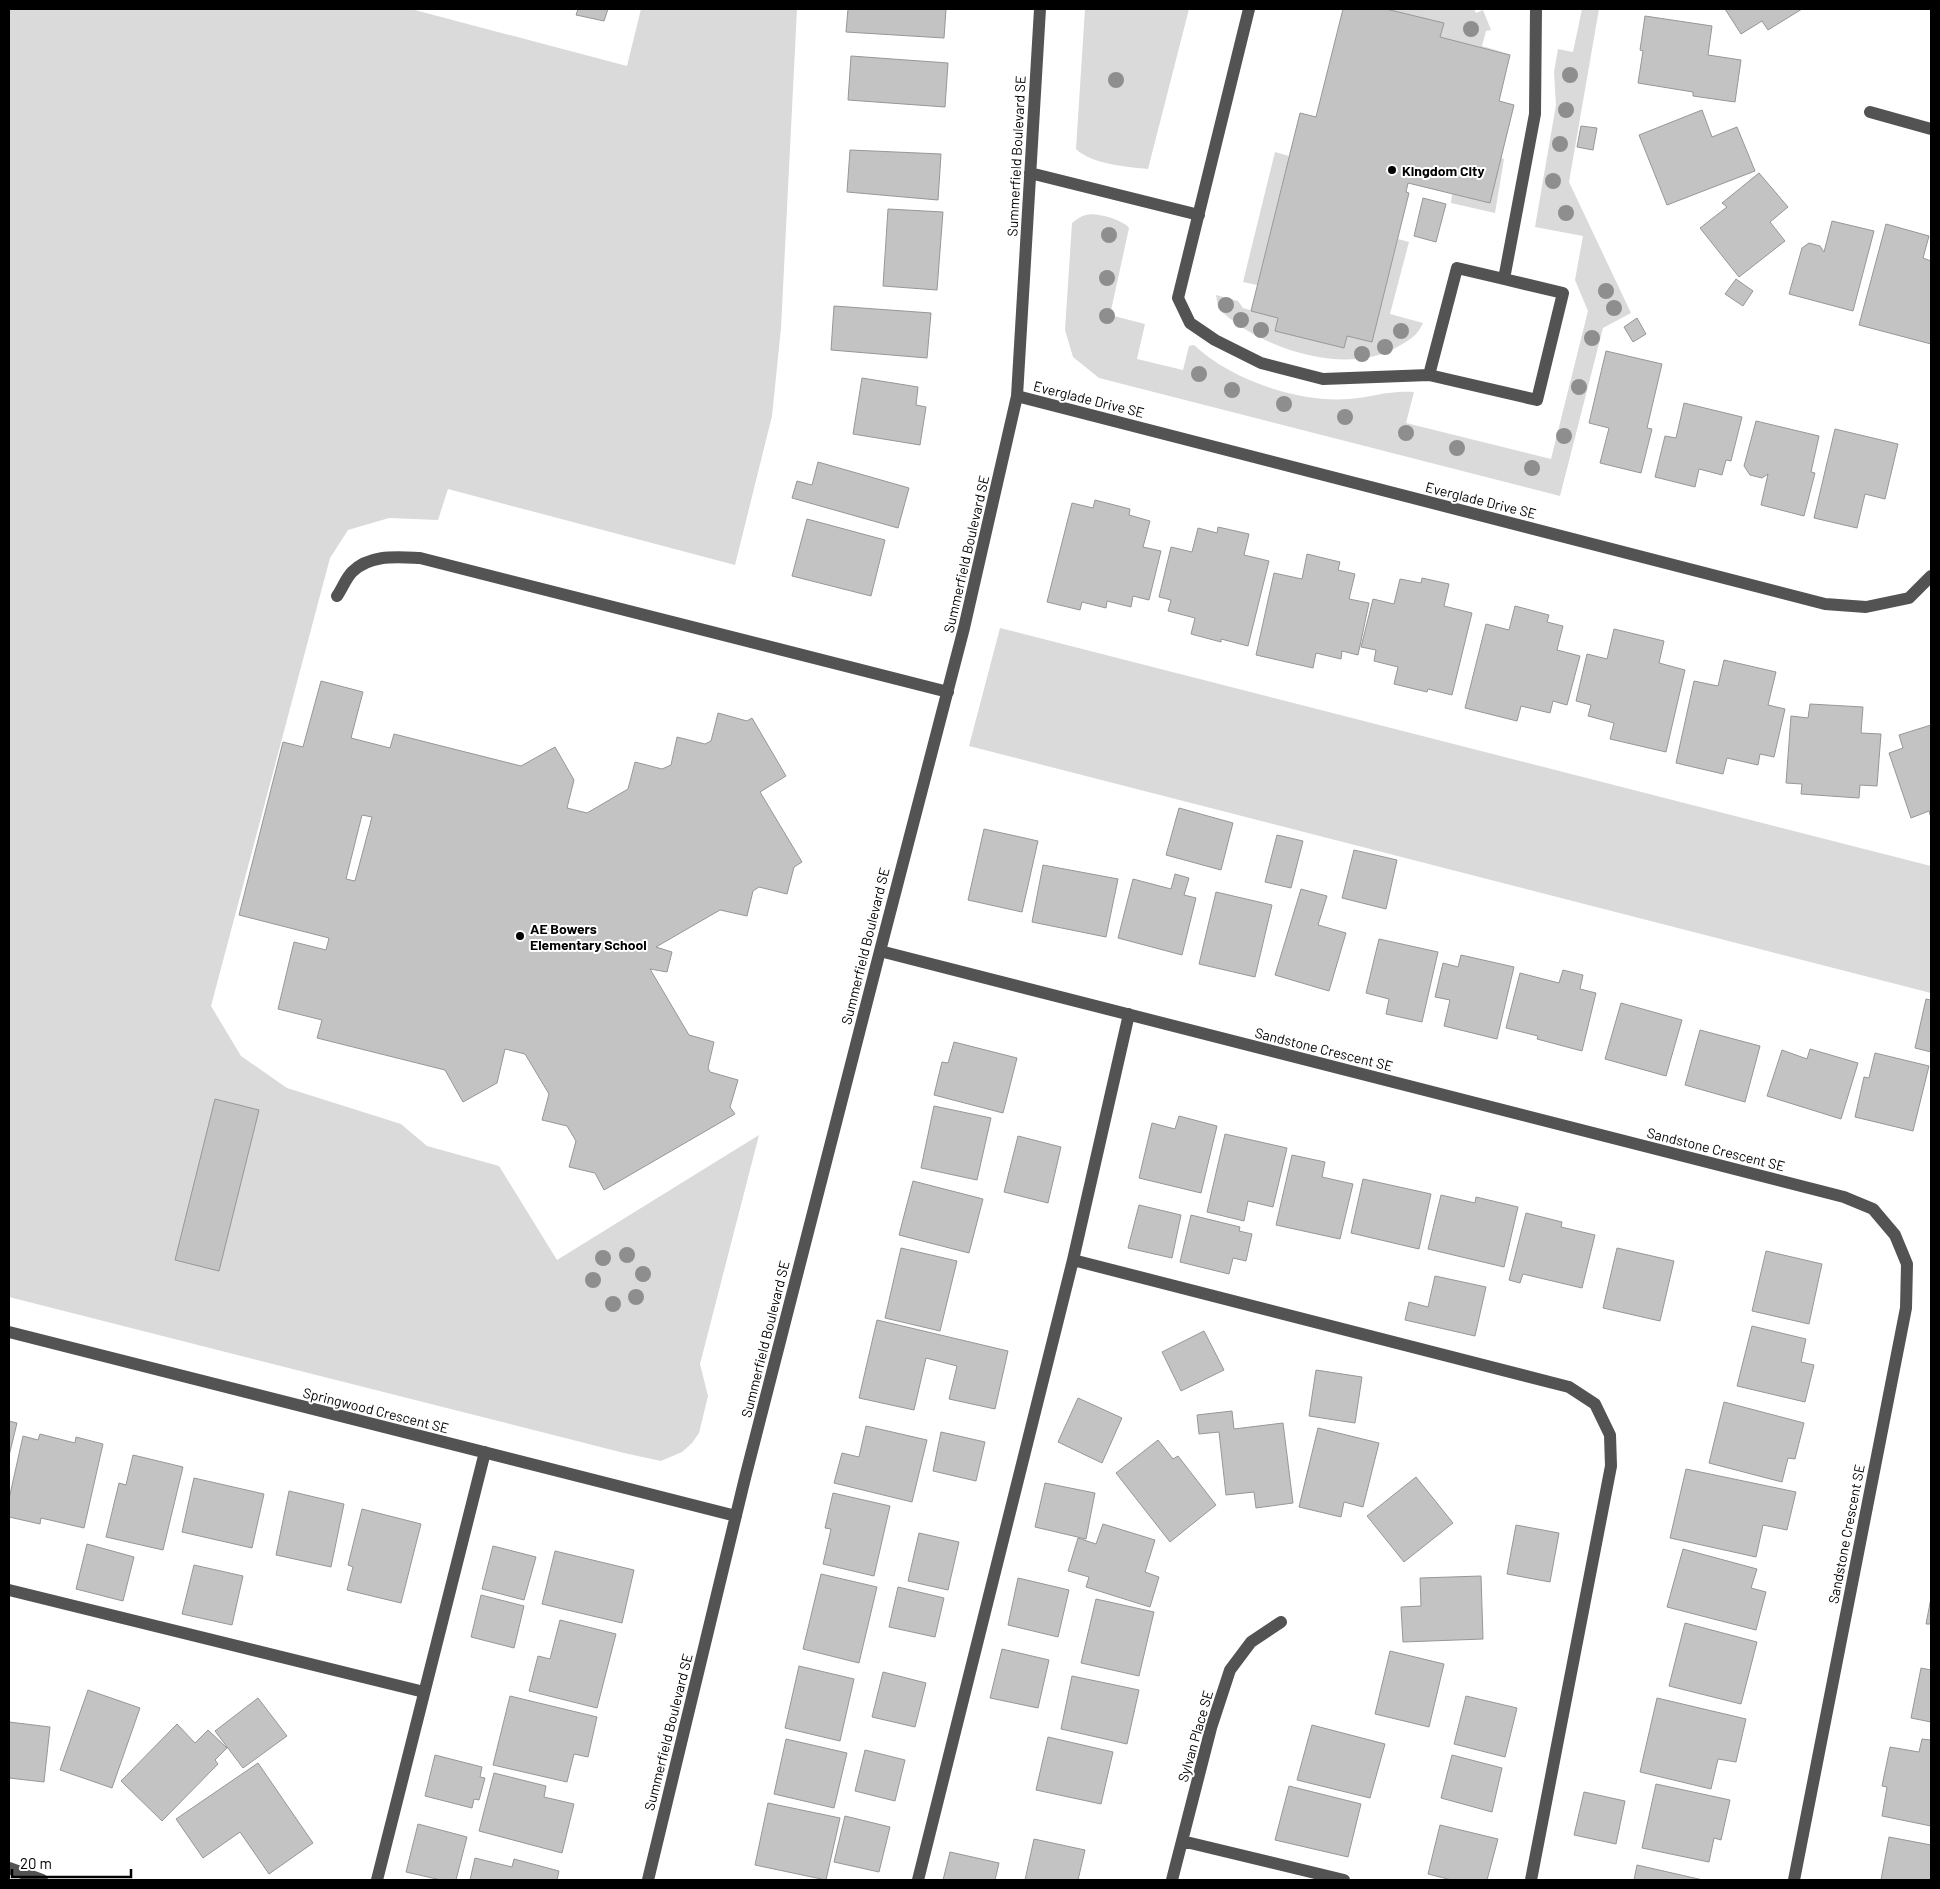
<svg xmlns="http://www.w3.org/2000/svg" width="1940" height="1889" viewBox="0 0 1940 1889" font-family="Barlow,sans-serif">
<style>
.green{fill:#dadada}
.building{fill:#c3c3c3;stroke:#979797;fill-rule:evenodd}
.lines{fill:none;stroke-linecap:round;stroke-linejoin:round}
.minor{stroke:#535353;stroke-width:12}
.tree{fill:#8e8e8e}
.poi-dot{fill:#000;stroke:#fff;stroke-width:2}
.labels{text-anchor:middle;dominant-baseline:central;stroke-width:4;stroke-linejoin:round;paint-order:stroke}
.street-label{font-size:14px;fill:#000;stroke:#fff}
.poi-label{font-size:14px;font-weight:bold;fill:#000;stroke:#fff;text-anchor:start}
</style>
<rect width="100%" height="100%" fill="#fff"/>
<path class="green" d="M 9,9 L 411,9 L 627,66 L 641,9 L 797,9 L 781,328 L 772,416 L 735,565 L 448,489 L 438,520 L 389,518 L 348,530 L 330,558 L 211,1006 L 241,1056 L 287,1088 L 401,1124 L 427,1146 L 499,1166 L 557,1260 L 759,1135 L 700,1364 L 708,1396 L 699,1433 L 692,1443 L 682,1452 L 661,1461 L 624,1453 L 9,1297 Z
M 1085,9 L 1189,9 L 1148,169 C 1128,167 1091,164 1076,149 Z
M 1386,9 L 1474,9 L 1476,13 L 1483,10 L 1491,30 L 1486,31 L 1482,46 L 1509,54 L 1440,37 L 1444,23 Z
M 1582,9 L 1599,9 L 1569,182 L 1631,313 L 1603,328 L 1560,496 L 1099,378 L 1073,357 L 1065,330 L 1072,223 C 1077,219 1081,216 1086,215 C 1096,212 1123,220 1129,228 L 1110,315 L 1145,324 L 1137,359 L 1183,370 L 1189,346 L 1194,345 C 1231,380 1299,403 1349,399 C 1373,397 1389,390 1414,392 L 1406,423 L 1551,459 L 1588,311 L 1575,280 L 1583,236 L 1535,227 L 1556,105 L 1554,72 L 1558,49 L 1573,52 Z
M 1275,152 L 1289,156 L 1257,285 L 1243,282 Z
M 1501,158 L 1504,159 L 1495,213 L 1451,203 L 1452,194 L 1490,203 Z
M 1398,239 L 1409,242 L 1390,314 L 1423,323 C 1417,336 1411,339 1399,346 C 1347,378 1258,348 1218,308 L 1216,295 L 1238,301 L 1243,308 L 1278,318 L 1275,331 L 1344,348 L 1347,336 L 1372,342 Z
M 1000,628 L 1931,866 L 1931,993 L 969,746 Z"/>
<path class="building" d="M 578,9 L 608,9 L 604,21 L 576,15 Z
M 848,9 L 946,9 L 944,38 L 846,32 Z
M 1343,9 L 1386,9 L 1444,23 L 1440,37 L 1510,55 L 1499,101 L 1514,105 L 1490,203 L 1408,183 L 1406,192 L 1409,193 L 1372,342 L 1347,336 L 1344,348 L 1275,331 L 1278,318 L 1251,311 L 1300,113 L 1316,117 Z
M 1725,9 L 1802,9 L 1768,30 L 1762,21 L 1741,34 Z
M 1645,16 L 1712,26 L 1708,55 L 1741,60 L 1735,102 L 1693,96 L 1693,92 L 1638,83 L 1643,51 L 1640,50 Z
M 851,56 L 948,63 L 945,107 L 848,100 Z
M 1702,110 L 1712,137 L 1737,127 L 1755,171 L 1667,205 L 1639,135 Z
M 1581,126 L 1597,128 L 1593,150 L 1577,147 Z
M 850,150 L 941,154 L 938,200 L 847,192 Z
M 1759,173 L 1788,207 L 1770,222 L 1785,241 L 1739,277 L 1700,228 L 1727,207 L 1722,203 Z
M 1423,198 L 1446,204 L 1436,242 L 1414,236 Z
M 888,209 L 943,212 L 937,290 L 883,286 Z
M 1832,221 L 1874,231 L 1853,311 L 1789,294 L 1802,248 L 1809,243 L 1820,246 L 1824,252 Z
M 1886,224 L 1929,236 L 1923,258 L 1931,261 L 1931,344 L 1859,325 Z
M 1736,279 L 1753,291 L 1743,306 L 1725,294 Z
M 834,306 L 931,313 L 927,358 L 831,350 Z
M 1637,318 L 1646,334 L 1633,342 L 1624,327 Z
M 1606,351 L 1662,364 L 1647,428 L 1652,429 L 1641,473 L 1600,463 L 1609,428 L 1589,423 Z
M 862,378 L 918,387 L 916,405 L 926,407 L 920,445 L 853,434 Z
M 1684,403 L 1742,417 L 1731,461 L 1726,460 L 1722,475 L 1699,469 L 1695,487 L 1655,477 L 1665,436 L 1676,438 Z
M 1756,421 L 1819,436 L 1811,472 L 1815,473 L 1804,516 L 1761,505 L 1768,474 L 1762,478 L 1750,475 L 1744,466 Z
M 1835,429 L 1898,444 L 1885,499 L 1865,494 L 1857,528 L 1814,518 Z
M 818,462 L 909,488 L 898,528 L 792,498 L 797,481 L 812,485 Z
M 1095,500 L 1130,509 L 1129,515 L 1150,521 L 1143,547 L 1161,551 L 1149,600 L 1133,596 L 1131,607 L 1107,601 L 1106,608 L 1082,602 L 1080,610 L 1047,602 L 1072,503 L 1093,508 Z
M 807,519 L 885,540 L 871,596 L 792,576 Z
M 1218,527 L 1249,534 L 1244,555 L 1269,561 L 1248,646 L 1221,639 L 1221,642 L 1191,634 L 1195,618 L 1168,611 L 1171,600 L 1159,597 L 1171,547 L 1192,552 L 1198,528 L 1217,533 Z
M 1307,554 L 1340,562 L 1338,570 L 1355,574 L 1349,599 L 1369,603 L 1358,655 L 1342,651 L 1341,659 L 1316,653 L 1313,668 L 1256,655 L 1274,573 L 1302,579 Z
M 1422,578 L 1449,584 L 1444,606 L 1472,613 L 1452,695 L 1428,689 L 1427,692 L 1394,684 L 1398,667 L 1374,661 L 1376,650 L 1361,647 L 1373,599 L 1394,604 L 1400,579 L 1421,583 Z
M 1515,606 L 1549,615 L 1547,622 L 1563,626 L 1557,650 L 1580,656 L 1567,705 L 1553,701 L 1550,713 L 1521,706 L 1517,721 L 1465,708 L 1486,624 L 1509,630 Z
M 1614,629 L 1664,641 L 1659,663 L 1685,670 L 1666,752 L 1610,739 L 1614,723 L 1588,716 L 1591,705 L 1576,701 L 1587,654 L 1607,659 Z
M 1724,660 L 1776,672 L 1768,705 L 1785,709 L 1774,757 L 1760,754 L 1758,765 L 1727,758 L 1723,774 L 1676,763 L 1694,681 L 1718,686 Z
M 321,681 L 363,692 L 351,738 L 390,748 L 394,734 L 521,766 L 555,747 L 574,780 L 567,808 L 587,813 L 628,789 L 635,762 L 662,769 L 671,765 L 677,737 L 705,744 L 711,741 L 718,713 L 747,721 L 752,718 L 786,776 L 760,792 L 802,862 L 794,867 L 787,894 L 759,887 L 753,891 L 747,916 L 720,910 L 656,947 L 672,952 L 667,972 L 650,969 L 689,1035 L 714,1042 L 708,1068 L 710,1072 L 738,1080 L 730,1107 L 735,1114 L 604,1190 L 595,1173 L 569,1167 L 576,1141 L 567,1126 L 542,1120 L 549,1094 L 525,1054 L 505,1049 L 497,1083 L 463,1102 L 445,1070 L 317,1038 L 322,1020 L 278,1009 L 294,942 L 326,950 L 329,938 L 239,915 L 283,742 L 303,747 ZM 362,815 L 372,817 L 355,881 L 346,879 Z
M 1810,704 L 1863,707 L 1861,733 L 1881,734 L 1877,786 L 1860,785 L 1859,798 L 1801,794 L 1802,784 L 1786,783 L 1791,716 L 1808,718 Z
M 1931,725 L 1931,818 L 1929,811 L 1911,818 L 1889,753 L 1903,748 L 1899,735 Z
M 1179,808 L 1233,823 L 1221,870 L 1166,855 Z
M 984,829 L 1038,841 L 1022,912 L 968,900 Z
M 1277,835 L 1303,841 L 1291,888 L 1265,882 Z
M 1354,850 L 1397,860 L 1386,909 L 1342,898 Z
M 1043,865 L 1118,879 L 1106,937 L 1032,922 Z
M 1175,874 L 1189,878 L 1184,895 L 1196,898 L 1182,955 L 1118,938 L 1133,879 L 1171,889 Z
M 1301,889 L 1327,896 L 1318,925 L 1346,933 L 1329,991 L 1275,975 Z
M 1216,892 L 1272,905 L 1255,977 L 1199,964 Z
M 1379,939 L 1438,952 L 1422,1022 L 1386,1014 L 1389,999 L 1366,993 Z
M 1461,955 L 1514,967 L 1497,1039 L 1444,1026 L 1450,1000 L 1435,997 L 1443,963 L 1458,967 Z
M 1563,970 L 1583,975 L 1580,989 L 1596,993 L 1582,1051 L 1537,1039 L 1538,1036 L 1506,1028 L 1520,973 L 1559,983 Z
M 1926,999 L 1931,1000 L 1931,1052 L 1915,1048 Z
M 1621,1003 L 1682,1020 L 1666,1076 L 1605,1059 Z
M 1700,1030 L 1760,1046 L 1745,1102 L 1685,1085 Z
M 954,1042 L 1017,1058 L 1003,1113 L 934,1095 L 942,1062 L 948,1063 Z
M 1810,1049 L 1858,1063 L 1841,1119 L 1767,1096 L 1782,1050 L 1807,1059 Z
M 1875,1053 L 1929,1066 L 1913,1131 L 1855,1117 L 1864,1077 L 1869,1078 Z
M 215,1099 L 259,1110 L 219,1271 L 175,1260 Z
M 934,1106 L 991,1118 L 977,1180 L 921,1168 Z
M 1179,1116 L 1217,1126 L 1201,1193 L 1139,1178 L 1152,1123 L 1175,1129 Z
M 1225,1134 L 1287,1148 L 1273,1207 L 1248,1201 L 1244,1221 L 1207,1212 Z
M 1018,1136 L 1061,1147 L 1048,1203 L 1004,1192 Z
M 1292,1155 L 1325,1162 L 1322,1177 L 1353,1184 L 1340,1239 L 1276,1225 Z
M 1363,1179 L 1431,1194 L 1419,1249 L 1351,1233 Z
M 913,1181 L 983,1199 L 969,1253 L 899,1235 Z
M 1441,1195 L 1475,1203 L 1476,1197 L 1518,1207 L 1504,1267 L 1428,1249 Z
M 1139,1205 L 1181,1215 L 1172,1258 L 1128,1248 Z
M 1526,1213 L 1562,1222 L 1561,1227 L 1595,1235 L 1582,1288 L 1523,1274 L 1520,1283 L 1509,1280 Z
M 1191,1215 L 1240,1227 L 1239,1231 L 1252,1234 L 1246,1261 L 1233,1258 L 1229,1274 L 1180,1262 Z
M 901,1248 L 957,1261 L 940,1331 L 885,1318 Z
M 1617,1248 L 1674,1261 L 1660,1321 L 1603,1308 Z
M 1766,1251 L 1822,1264 L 1809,1324 L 1752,1311 Z
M 1435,1276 L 1486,1287 L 1475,1336 L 1405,1320 L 1409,1302 L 1428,1307 Z
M 877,1320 L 1008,1351 L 995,1409 L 949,1399 L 957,1366 L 926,1358 L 914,1410 L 859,1398 Z
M 1752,1326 L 1806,1339 L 1801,1362 L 1814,1365 L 1805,1402 L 1737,1386 Z
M 1204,1331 L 1224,1370 L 1181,1391 L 1162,1352 Z
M 1316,1370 L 1362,1377 L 1355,1423 L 1309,1416 Z
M 1078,1398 L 1122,1418 L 1102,1463 L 1058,1442 Z
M 1724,1402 L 1804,1423 L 1795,1459 L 1788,1458 L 1782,1482 L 1709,1463 Z
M 1232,1411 L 1234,1429 L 1283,1423 L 1293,1503 L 1256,1508 L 1254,1492 L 1226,1495 L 1219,1432 L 1199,1434 L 1197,1415 Z
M 9,1421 L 17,1423 L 9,1456 Z
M 866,1426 L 927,1440 L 912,1502 L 834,1483 L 842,1453 L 859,1457 Z
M 1318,1428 L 1379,1443 L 1363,1507 L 1344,1502 L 1341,1517 L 1299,1507 Z
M 941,1432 L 985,1442 L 976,1481 L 933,1471 Z
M 40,1434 L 75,1443 L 76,1437 L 103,1444 L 84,1528 L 41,1518 L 40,1524 L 9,1517 L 9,1499 L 23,1436 L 38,1440 Z
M 1158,1440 L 1173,1459 L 1178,1456 L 1216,1505 L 1170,1542 L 1116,1473 Z
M 133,1455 L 183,1467 L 163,1550 L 106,1537 L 119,1483 L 126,1485 Z
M 1686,1469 L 1796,1492 L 1787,1530 L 1763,1525 L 1756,1557 L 1670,1538 Z
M 1416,1477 L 1453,1523 L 1404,1562 L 1367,1516 Z
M 194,1478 L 264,1494 L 252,1548 L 182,1532 Z
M 1045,1483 L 1095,1493 L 1086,1539 L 1035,1527 Z
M 289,1491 L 344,1504 L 331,1567 L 276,1555 Z
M 833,1493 L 890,1506 L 874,1576 L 823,1564 L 831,1529 L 825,1528 Z
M 362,1509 L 421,1524 L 401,1603 L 347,1590 L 353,1567 L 348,1565 Z
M 1103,1524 L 1155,1540 L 1145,1572 L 1159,1577 L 1150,1607 L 1086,1587 L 1089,1577 L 1068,1571 L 1078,1538 L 1096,1544 Z
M 1516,1525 L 1559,1533 L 1550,1582 L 1507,1574 Z
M 919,1533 L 959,1542 L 948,1590 L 908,1581 Z
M 87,1544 L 134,1557 L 123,1601 L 76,1589 Z
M 493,1546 L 536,1557 L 524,1600 L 482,1589 Z
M 1683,1549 L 1757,1569 L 1751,1588 L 1766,1592 L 1756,1630 L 1667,1607 Z
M 555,1551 L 634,1570 L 622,1623 L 542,1604 Z
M 194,1565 L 243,1576 L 232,1625 L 182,1614 Z
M 821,1574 L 877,1587 L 859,1663 L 803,1649 Z
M 1481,1576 L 1483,1639 L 1403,1642 L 1401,1607 L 1421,1606 L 1420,1578 Z
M 1018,1578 L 1069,1590 L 1058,1637 L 1008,1625 Z
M 898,1587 L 944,1598 L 935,1637 L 889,1627 Z
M 481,1595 L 524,1606 L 514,1648 L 471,1637 Z
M 1931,1598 L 1931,1624 L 1926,1624 Z
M 1096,1599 L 1154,1612 L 1139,1676 L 1081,1663 Z
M 560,1620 L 616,1634 L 597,1708 L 529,1691 L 538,1656 L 550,1659 Z
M 1685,1623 L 1757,1642 L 1741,1704 L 1669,1686 Z
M 1002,1649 L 1049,1660 L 1038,1708 L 990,1698 Z
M 1390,1651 L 1444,1664 L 1429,1727 L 1375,1714 Z
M 799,1666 L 854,1679 L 840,1741 L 785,1728 Z
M 1921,1668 L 1931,1670 L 1931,1722 L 1911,1718 Z
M 883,1672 L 926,1683 L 915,1727 L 872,1717 Z
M 1072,1676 L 1139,1690 L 1127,1744 L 1061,1729 Z
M 88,1690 L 140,1708 L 112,1788 L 60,1770 Z
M 510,1696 L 597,1717 L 588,1757 L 574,1754 L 567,1782 L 493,1765 Z
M 1466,1696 L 1517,1708 L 1505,1757 L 1454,1744 Z
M 258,1698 L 287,1736 L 243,1768 L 215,1731 Z
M 1657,1698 L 1746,1719 L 1736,1762 L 1718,1759 L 1711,1789 L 1640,1772 Z
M 9,1722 L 50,1727 L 44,1782 L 9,1778 Z
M 177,1724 L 195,1743 L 208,1730 L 227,1748 L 215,1760 L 218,1764 L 162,1821 L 121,1781 Z
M 1312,1725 L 1385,1744 L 1370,1798 L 1297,1780 Z
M 1048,1737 L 1113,1752 L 1101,1804 L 1036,1790 Z
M 786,1739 L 847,1753 L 834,1808 L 774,1794 Z
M 1922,1739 L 1931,1740 L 1931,1826 L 1882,1816 L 1887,1787 L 1882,1786 L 1890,1747 L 1919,1752 Z
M 865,1750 L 905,1760 L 895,1801 L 855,1791 Z
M 435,1755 L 482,1767 L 480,1777 L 485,1778 L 479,1800 L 474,1799 L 472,1808 L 425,1796 Z
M 1452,1755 L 1502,1768 L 1492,1812 L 1441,1798 Z
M 258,1763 L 313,1843 L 269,1874 L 240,1832 L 203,1858 L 176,1819 Z
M 494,1773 L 546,1786 L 544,1797 L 574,1804 L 562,1853 L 479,1831 Z
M 1656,1784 L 1730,1800 L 1721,1840 L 1714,1838 L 1709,1862 L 1642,1848 Z
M 1289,1786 L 1361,1804 L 1348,1857 L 1275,1840 Z
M 1584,1792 L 1625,1801 L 1616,1844 L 1574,1835 Z
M 768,1803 L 840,1818 L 826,1880 L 755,1865 Z
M 845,1816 L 890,1827 L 879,1872 L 834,1862 Z
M 418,1824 L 467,1837 L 456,1880 L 441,1880 L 406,1872 Z
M 1440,1825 L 1498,1839 L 1487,1880 L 1452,1880 L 1428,1874 Z
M 1889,1837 L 1931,1845 L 1931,1880 L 1881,1880 Z
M 1034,1839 L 1085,1850 L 1078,1880 L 1025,1880 Z
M 950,1852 L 999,1863 L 995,1880 L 943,1880 Z
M 475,1858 L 512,1867 L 514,1859 L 559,1871 L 557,1880 L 470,1880 Z
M 1637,1865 L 1703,1880 L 1634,1880 Z"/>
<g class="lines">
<path class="minor" d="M 1249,9 L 1178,298 L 1190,323 L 1215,340 L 1261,363 L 1323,379 L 1429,375 L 1457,268 L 1504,279 L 1535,114 L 1536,9
M 1870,112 L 1931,129
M 1030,173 L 1199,215
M 1429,375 L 1537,400 L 1563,293 L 1504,279
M 1017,396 L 1825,604 L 1866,607 L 1909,598 L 1931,576
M 337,596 C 342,589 346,578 352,572 C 370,554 397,557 420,558 L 948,692
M 880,951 L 1844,1197 L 1873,1209 L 1895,1235 L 1907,1264 L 1906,1308 L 1794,1880
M 1073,1260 L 1569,1387 L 1595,1404 L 1610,1435 L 1611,1466 L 1531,1880
M 9,1332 L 736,1516
M 9,1590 L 424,1692
M 1182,1841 L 1344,1880
M 9,1868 L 42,1880
M 377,1880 L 485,1452
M 648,1880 L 745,1478 L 880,951 L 964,628 L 1017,396 L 1040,9
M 918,1880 L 1073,1260 L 1129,1014
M 1172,1880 L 1211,1728 L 1230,1670 L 1251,1642 L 1281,1622"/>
</g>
<g class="tree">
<circle cx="1471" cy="29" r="8"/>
<circle cx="1570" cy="75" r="8"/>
<circle cx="1116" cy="80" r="8"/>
<circle cx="1566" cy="110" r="8"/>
<circle cx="1560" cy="144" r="8"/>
<circle cx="1553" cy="181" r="8"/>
<circle cx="1566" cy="213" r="8"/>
<circle cx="1109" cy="235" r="8"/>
<circle cx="1107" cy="278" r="8"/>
<circle cx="1606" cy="291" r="8"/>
<circle cx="1226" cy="305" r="8"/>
<circle cx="1614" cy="308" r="8"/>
<circle cx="1107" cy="316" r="8"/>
<circle cx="1241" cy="320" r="8"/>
<circle cx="1261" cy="330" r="8"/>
<circle cx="1401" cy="331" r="8"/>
<circle cx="1592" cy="338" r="8"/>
<circle cx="1385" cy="347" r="8"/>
<circle cx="1362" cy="354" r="8"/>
<circle cx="1199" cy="374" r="8"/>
<circle cx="1579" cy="387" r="8"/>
<circle cx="1232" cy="390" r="8"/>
<circle cx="1284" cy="404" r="8"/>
<circle cx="1345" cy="417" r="8"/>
<circle cx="1406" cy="433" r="8"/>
<circle cx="1564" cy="436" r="8"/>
<circle cx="1457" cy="448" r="8"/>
<circle cx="1532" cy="468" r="8"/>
<circle cx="627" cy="1255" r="8"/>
<circle cx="603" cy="1258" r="8"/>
<circle cx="643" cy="1274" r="8"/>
<circle cx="593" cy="1280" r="8"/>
<circle cx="636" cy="1297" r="8"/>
<circle cx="613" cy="1304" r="8"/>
</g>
<g class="poi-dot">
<circle cx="1392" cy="170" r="5"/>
<circle cx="520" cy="936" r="5"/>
</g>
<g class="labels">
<g class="street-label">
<text transform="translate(1016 156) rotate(-87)">Summerfield Boulevard SE</text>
<text transform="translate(1089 399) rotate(14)">Everglade Drive SE</text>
<text transform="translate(1481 500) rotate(14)">Everglade Drive SE</text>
<text transform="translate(966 554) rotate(-77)">Summerfield Boulevard SE</text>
<text transform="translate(865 946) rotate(-76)">Summerfield Boulevard SE</text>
<text transform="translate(1324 1049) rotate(14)">Sandstone Crescent SE</text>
<text transform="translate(1716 1149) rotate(14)">Sandstone Crescent SE</text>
<text transform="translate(765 1339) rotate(-76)">Summerfield Boulevard SE</text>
<text transform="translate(376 1410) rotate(14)">Springwood Crescent SE</text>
<text transform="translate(1846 1534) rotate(-79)">Sandstone Crescent SE</text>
<text transform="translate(668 1732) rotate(-76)">Summerfield Boulevard SE</text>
<text transform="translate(1195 1736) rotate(-74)">Sylvan Place SE</text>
</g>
<g class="poi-label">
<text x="1402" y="170">Kingdom City</text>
<text x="530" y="928">AE Bowers<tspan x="530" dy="16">Elementary School</tspan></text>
</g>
</g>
<rect width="1940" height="1889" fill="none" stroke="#000000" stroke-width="20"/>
<path d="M12 1869v8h119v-8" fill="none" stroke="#000000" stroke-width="2.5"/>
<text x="20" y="1869" font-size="15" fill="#000000" stroke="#ffffff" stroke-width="4" paint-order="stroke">20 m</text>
</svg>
